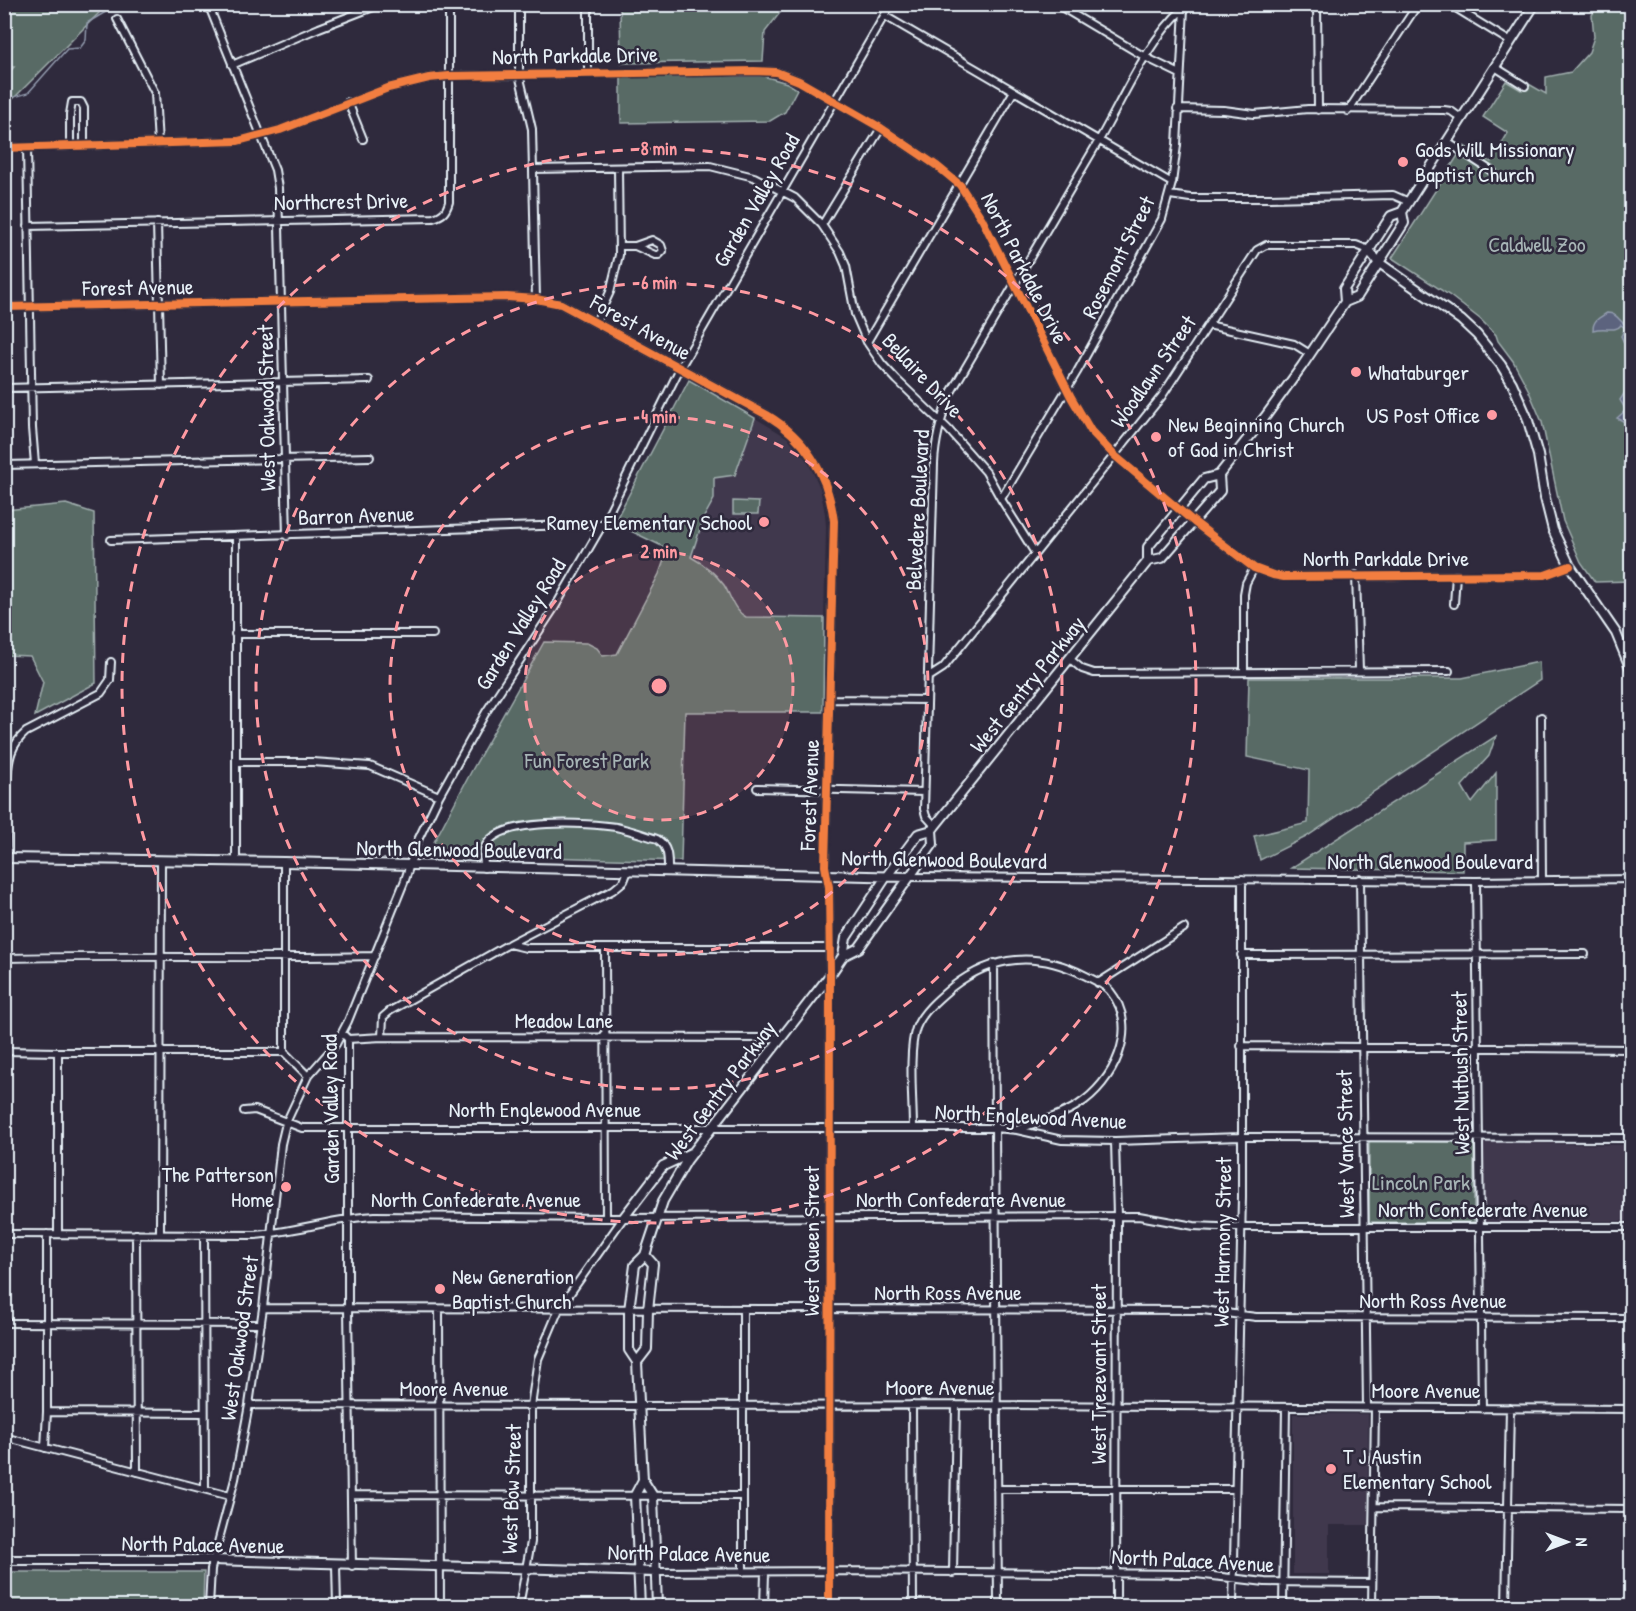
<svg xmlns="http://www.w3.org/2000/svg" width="1636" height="1611" viewBox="0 0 1636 1611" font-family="'Patrick Hand',sans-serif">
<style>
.built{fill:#41384d}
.green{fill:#586b65;stroke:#a0aeae;stroke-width:1.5}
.water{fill:#5b647e;stroke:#939caf;stroke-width:1.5}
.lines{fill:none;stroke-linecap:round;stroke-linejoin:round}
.stream{stroke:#939caf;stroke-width:1.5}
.minor-casing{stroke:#e8f1f8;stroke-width:10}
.major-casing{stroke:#e8f1f8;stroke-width:12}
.minor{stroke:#2f2a3d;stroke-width:6}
.major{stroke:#2f2a3d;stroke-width:8}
.cycleway-casing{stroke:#2f2a3d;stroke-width:11}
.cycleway{stroke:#f27e40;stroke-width:8}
.ring{fill:none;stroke:#ff9aa2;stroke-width:3;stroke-dasharray:10 8}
.poi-dot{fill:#ff9aa2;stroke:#2f2a3d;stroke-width:2}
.labels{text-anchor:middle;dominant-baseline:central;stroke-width:5;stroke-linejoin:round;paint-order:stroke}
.street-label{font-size:22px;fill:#e8f1f8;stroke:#2f2a3d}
.poi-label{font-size:22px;fill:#e8f1f8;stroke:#2f2a3d;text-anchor:start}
.park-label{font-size:22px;fill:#a7b5b6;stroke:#2f2a3d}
.centre{fill:#ff9aa2;stroke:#2f2a3d;stroke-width:3}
.ring-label{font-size:18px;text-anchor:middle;font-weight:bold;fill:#ff9aa2;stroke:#2f2a3d;stroke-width:5;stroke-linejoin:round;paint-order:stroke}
</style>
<rect width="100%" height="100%" fill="#2f2a3d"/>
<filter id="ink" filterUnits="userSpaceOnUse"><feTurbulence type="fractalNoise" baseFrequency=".0167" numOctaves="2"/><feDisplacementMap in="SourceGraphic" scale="12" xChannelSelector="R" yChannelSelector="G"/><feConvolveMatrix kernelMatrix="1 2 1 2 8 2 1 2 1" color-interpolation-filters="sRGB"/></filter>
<g filter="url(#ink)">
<path class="built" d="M 755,418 L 788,438 L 808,462 L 820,488 L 825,514 L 826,527 L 824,618 L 746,617 L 740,613 L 734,606 L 718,578 L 707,567 L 691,557 L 704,517 L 713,499 L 714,477 L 735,475 Z
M 1474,1142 L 1631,1145 L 1631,1221 L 1474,1222 Z
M 1293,1414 L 1368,1414 L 1368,1525 L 1329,1525 L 1329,1574 L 1293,1574 Z"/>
<path class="green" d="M 5,4 L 107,4 L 107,5 L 5,107 L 5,76 L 14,67 L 5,66 Z
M 620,5 L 620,4 L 786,5 L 765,32 L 763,61 L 621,63 Z
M 1598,5 L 1631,5 L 1631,581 L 1595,582 L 1581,562 L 1563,521 L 1542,422 L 1528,389 L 1513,361 L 1498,341 L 1496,335 L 1480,319 L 1449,295 L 1392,258 L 1464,146 L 1491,162 L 1508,133 L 1483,117 L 1506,81 L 1521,90 L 1527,83 L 1546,94 L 1546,77 L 1571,72 L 1589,52 L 1594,37 L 1592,15 Z
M 763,76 L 787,83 L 797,89 L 785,112 L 770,121 L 621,123 L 621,77 Z
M 689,380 L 755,418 L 735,475 L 714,478 L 714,499 L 704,517 L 691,557 C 704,564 715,573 724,585 C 731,596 733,610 746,617 L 824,618 L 823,712 L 685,712 L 681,861 L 437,854 L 434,842 L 471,772 L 544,642 L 587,643 L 597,648 L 603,656 L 617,654 L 659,574 L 668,549 L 614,523 Z
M 733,501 L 759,502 L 758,514 L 733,514 Z
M 66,504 L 94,513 L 96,683 L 35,716 L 43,682 L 30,656 L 5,655 L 5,510 Z
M 1539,662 L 1540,680 L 1306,837 L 1260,860 L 1254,836 L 1308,823 L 1309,770 L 1247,757 L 1249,678 L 1462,678 Z
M 1496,736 L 1489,756 L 1462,786 L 1472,803 L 1496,773 L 1496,840 L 1463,842 L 1463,871 L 1291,868 Z
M 1369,1141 L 1474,1142 L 1474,1222 L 1369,1222 Z
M 5,1572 L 204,1572 L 203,1606 L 5,1606 Z"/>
<path class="water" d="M 1607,313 C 1620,313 1620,327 1631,325 L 1631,329 L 1626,332 L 1628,342 L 1631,343 L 1631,347 L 1626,347 L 1621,336 L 1625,328 L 1621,325 C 1615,333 1606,326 1593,330 C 1593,320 1599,318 1607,313 Z
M 1631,383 L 1632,412 L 1630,415 L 1631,430 L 1627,423 L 1617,418 L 1626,410 L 1620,400 Z"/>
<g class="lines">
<path class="stream" d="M 4,102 L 7,99 L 28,93 L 67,49 L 80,48 L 86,40 L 87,23 L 119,4"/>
<g class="minor-casing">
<path id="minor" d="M 208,4 L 275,170 L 278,188 L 287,536
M 519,4 L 519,74 L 532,129 L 536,299
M 588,4 L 588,73
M 1056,4 L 1145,57 L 1180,74
M 1317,4 L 1318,110
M 1449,4 L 1511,42
M 885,16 L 1172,183
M 117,19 L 155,93 L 158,144
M 232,65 L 319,28 L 381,4
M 1495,67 L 1525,86
M 348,102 L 363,139
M 1177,109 L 1224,110 L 1254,114 L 1308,109 L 1444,110 L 1451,111 L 1462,119
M 1348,111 L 1418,4
M 1447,142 L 1493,172
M 70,146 L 70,114 L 72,102 L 81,102 L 84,108 L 84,146
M 27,147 L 32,428 L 35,464
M 4,148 L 238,141 L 280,130 L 388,88 L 429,78 L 449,76 L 754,71 L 776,72 L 799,81 L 881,128 L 937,166 L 960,185 L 982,219 L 1071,397 L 1091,431 L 1114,455 L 1194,522 L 1254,568 L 1273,575 L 1284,577 L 1545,575 L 1570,566
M 533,169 L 710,166 L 754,177 L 795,198 L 822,225 L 840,252 L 846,266 L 855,314 L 867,342 L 882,364 L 897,380 L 948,429 L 986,472 L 1001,499 L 1035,553
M 1170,195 L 1190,198 L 1270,198 L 1393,195 L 1409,202
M 157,223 L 161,385
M 822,225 L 881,128
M 28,226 L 433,218 C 443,215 446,212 449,202 L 449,4
M 619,246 L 635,246 L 655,255 L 659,255 L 663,251 L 661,245 L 652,240 L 635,246
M 4,307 L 507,297 L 536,299 L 561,304 L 767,415 C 807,439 828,475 834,521 L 825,866 L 829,887 L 830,975 L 829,1606
M 596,322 L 610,292 L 619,255 L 618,168
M 1208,325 L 1294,344 L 1310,354
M 867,342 L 1014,91
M 4,388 L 369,380
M 4,465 L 370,457
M 1001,499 L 1077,372 L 1162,219 L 1172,183 L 1177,145 L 1184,8
M 236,537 L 236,862
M 111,540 L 603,524
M 1356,575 L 1359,670
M 1454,604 L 1456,575
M 235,634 L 433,634
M 1070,659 L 1082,669 L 1094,673 L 1449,671
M 1244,672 L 1244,594 L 1246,583 L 1254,568
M 929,677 L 943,668 L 1162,396 L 1257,250 L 1266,245 L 1356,245 L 1369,250
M 830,699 L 927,700
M 1541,717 L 1542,880
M 236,762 L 313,762 L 370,766 L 439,796
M 757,788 L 924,792
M 935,826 L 926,816 L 924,809 L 934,464 C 935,439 941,418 950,394 C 999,310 1049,226 1098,142 C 1123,99 1146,42 1184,8
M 284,862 L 284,1052 L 308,1076
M 484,868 C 484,860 482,851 486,845 C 501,817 590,823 616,827 C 630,830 644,835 657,839 C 669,847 668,858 668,872
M 908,877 L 1476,881 L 1632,879
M 1360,879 L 1367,1407
M 1476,881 L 1482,1409
M 4,922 L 7,777 C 9,758 11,745 26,732 L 101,693 L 110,680 L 111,662
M 509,944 L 526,948 L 829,948
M 605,949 L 606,1218
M 1241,955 L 1585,954
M 4,958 C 128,955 251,959 375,956
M 994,963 L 998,1606
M 1098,983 L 1184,928
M 342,1033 L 348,1039 L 348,1309 L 352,1566
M 382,1037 L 383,1017 L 390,1011 L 509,944 L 613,890 L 624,881 L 628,871
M 348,1039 L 382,1037 L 781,1038
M 1241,1046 L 1632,1049
M 4,1051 L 58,1052 L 284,1052
M 58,1052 L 58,1234
M 244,1111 L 255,1110 L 302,1128 L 995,1128 L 1017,1130 L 1062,1140 L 1115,1141 L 1241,1137 L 1632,1138
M 913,1128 C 913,1101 908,1051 916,1028 C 922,1012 939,998 952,987 C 994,955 1036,951 1084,975 C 1092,979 1104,984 1110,991 C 1141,1029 1113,1083 1078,1105 C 1061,1116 1039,1122 1019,1129
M 1115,1141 L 1117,1216 L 1116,1606
M 4,1234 L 255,1235 C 296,1232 334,1218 375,1216 L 606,1218 L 1139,1216 L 1194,1226 L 1218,1227 L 1632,1227
M 136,1234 L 137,1472
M 160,1234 L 161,861
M 204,1234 L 205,1489
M 263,1308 L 1203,1310 L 1256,1317 L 1632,1318
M 439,1309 L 440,1606
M 4,1323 L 261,1324
M 249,1405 L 639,1406 L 997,1405 L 1632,1409
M 912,1405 L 913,1606
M 47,1412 L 204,1413
M 4,1437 L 230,1496
M 45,1448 L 47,1412 L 47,1234
M 997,1489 L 1235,1489
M 352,1495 L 743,1496
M 1374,1507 L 1632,1509
M 336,1565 L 337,1606
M 657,1572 L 828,1571 L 1196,1574 L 1265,1582 L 1372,1583
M 743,1572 L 743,1309
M 953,1573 L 956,1405
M 1372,1605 L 1632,1606
M 209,1606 L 211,1569 L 235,1479 L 249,1405 L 263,1308 L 281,1144 L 286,1123 L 308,1076 L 336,1044 L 348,1021 L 405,880 L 417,842 L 439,796 L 486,712 L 555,607 L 603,524 L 680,368 L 891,4
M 519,1606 L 531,1542 L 531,1406 L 538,1359 L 559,1309 L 624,1217
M 764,1606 L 765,1573
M 1233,1606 L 1242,1197 L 1242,879
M 1283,1606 L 1286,1407
M 1372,1606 L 1375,1408
M 1506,1606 L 1510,1408"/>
</g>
<g class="major-casing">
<path id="major" d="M 1369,250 L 1378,262 L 1461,320 L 1477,335 L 1501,365 L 1512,383 L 1527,417 L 1538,455 L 1545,498 L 1553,530 L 1570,566 L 1616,633 L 1632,672
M 1345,302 L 1357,297 L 1404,223 L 1402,212
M 1148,561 L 1162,558 L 1220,491 L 1219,475
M 4,858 L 284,862 L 908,877
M 843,956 L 859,948 L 933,844 L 932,830
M 624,1217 L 663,1166 L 691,1153
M 637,1362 L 647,1349 L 648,1310 L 653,1264 L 645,1255
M 4,1560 L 212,1560 L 657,1572
M 640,1606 L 635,1495 L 643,1480
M 657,1606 L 653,1496 L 643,1480 L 637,1362 L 629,1350 L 629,1310 L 635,1265 L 645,1255 L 663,1201 L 687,1160 L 830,975 L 843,956 L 846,938 L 886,877 L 918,834 L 932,830 L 935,826 L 1148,561 L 1148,547 L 1204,479 L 1219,475 L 1265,417 L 1302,366 L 1345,302 L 1344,289 L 1391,216 L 1402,212 L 1535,4"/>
</g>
<use href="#minor" class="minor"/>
<use href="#major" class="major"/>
<g class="cycleway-casing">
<path id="cycleway" d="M 4,148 L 238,141 L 280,130 L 388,88 L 429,78 L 449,76 L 754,71 L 776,72 L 799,81 L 881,128 L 937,166 L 960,185 L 982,219 L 1071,397 L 1091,431 L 1114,455 L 1194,522 L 1254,568 L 1273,575 L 1284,577 L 1545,575 L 1570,566
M 4,307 L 507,297 L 536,299 L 561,304 L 767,415 C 807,439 828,475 834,521 L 825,866 L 829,887 L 830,975 L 829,1606"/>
</g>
<use href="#cycleway" class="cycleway"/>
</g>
</g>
<circle cx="659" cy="686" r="134" fill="#ff9aa2" fill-opacity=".12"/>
<g class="ring">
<circle cx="659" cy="686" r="134"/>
<circle cx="659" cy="686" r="269"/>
<circle cx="659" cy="686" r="403"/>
<circle cx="659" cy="686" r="537"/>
</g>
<g class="poi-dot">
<circle cx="1403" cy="162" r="6"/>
<circle cx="1356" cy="372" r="6"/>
<circle cx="1492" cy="415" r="6"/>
<circle cx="1156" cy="437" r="6"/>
<circle cx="764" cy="522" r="6"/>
<circle cx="286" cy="1187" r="6"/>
<circle cx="440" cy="1289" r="6"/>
<circle cx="1331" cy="1469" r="6"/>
</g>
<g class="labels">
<g class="street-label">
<text transform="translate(575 55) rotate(-1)">North Parkdale Drive</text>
<text transform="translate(756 200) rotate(-60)">Garden Valley Road</text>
<text transform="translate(341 201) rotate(-1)">Northcrest Drive</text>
<text transform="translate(1118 257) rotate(-63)">Rosemont Street</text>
<text transform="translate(1025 268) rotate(63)">North Parkdale Drive</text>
<text transform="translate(138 287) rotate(-1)">Forest Avenue</text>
<text transform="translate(641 327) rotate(29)">Forest Avenue</text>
<text transform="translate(1153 371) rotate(-55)">Woodlawn Street</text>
<text transform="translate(923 375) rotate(47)">Bellaire Drive</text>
<text transform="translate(266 408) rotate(-91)">West Oakwood Street</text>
<text transform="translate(917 510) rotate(-87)">Belvedere Boulevard</text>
<text transform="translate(356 515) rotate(-2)">Barron Avenue</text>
<text x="1386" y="558">North Parkdale Drive</text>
<text transform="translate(520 624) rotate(-58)">Garden Valley Road</text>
<text transform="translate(1027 684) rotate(-51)">West Gentry Parkway</text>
<text transform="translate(809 795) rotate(-88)">Forest Avenue</text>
<text transform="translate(459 849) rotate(1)">North Glenwood Boulevard</text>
<text transform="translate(944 859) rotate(1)">North Glenwood Boulevard</text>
<text x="1430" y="861">North Glenwood Boulevard</text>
<text x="564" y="1020">Meadow Lane</text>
<text transform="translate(1460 1073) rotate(-91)">West Nutbush Street</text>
<text transform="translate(720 1090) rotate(-53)">West Gentry Parkway</text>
<text transform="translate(330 1109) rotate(-91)">Garden Valley Road</text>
<text x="545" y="1109">North Englewood Avenue</text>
<text transform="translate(1031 1116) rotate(3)">North Englewood Avenue</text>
<text transform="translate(1345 1144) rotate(-91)">West Vance Street</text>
<text x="476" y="1199">North Confederate Avenue</text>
<text x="961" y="1199">North Confederate Avenue</text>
<text x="1483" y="1209">North Confederate Avenue</text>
<text transform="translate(811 1241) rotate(-90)">West Queen Street</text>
<text transform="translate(1222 1242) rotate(-89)">West Harmony Street</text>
<text x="948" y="1292">North Ross Avenue</text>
<text x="1433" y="1300">North Ross Avenue</text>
<text transform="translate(239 1338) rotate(-82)">West Oakwood Street</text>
<text transform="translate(1098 1374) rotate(-90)">West Trezevant Street</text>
<text x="940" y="1387">Moore Avenue</text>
<text x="454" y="1388">Moore Avenue</text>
<text x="1426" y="1390">Moore Avenue</text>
<text transform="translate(511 1489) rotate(-88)">West Bow Street</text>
<text transform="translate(203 1544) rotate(1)">North Palace Avenue</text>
<text transform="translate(689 1553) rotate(1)">North Palace Avenue</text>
<text transform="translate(1193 1560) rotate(3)">North Palace Avenue</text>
</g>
<g class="poi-label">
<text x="1415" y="149">Gods Will Missionary<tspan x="1415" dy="25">Baptist Church</tspan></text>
<text x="1368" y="372">Whataburger</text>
<text x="1480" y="415" text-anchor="end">US Post Office</text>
<text x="1168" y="424">New Beginning Church<tspan x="1168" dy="25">of God in Christ</tspan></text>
<text x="752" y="522" text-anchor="end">Ramey Elementary School</text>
<text x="274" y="1174" text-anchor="end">The Patterson<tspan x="274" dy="25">Home</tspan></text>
<text x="452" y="1276">New Generation<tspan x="452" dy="25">Baptist Church</tspan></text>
<text x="1343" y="1456">T J Austin<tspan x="1343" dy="25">Elementary School</tspan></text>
</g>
<g class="park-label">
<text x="1537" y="244">Caldwell Zoo</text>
<text x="587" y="760">Fun Forest Park</text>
<text x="1421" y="1182">Lincoln Park</text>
</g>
</g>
<circle cx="659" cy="686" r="9" class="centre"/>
<g class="ring-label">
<text x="659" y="155">8 min</text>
<text x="659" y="289">6 min</text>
<text x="659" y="423">4 min</text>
<text x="659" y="558">2 min</text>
</g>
<rect width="1636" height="1611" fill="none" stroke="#2f2a3d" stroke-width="24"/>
<rect x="12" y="12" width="1612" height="1587" fill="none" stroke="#e8f1f8" stroke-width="2" filter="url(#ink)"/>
<g transform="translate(1567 1542) rotate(90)" stroke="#2f2a3d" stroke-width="4.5" paint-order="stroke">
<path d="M0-4.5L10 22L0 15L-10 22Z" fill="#e8f1f8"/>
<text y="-9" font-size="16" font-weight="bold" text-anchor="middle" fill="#e8f1f8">N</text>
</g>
</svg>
